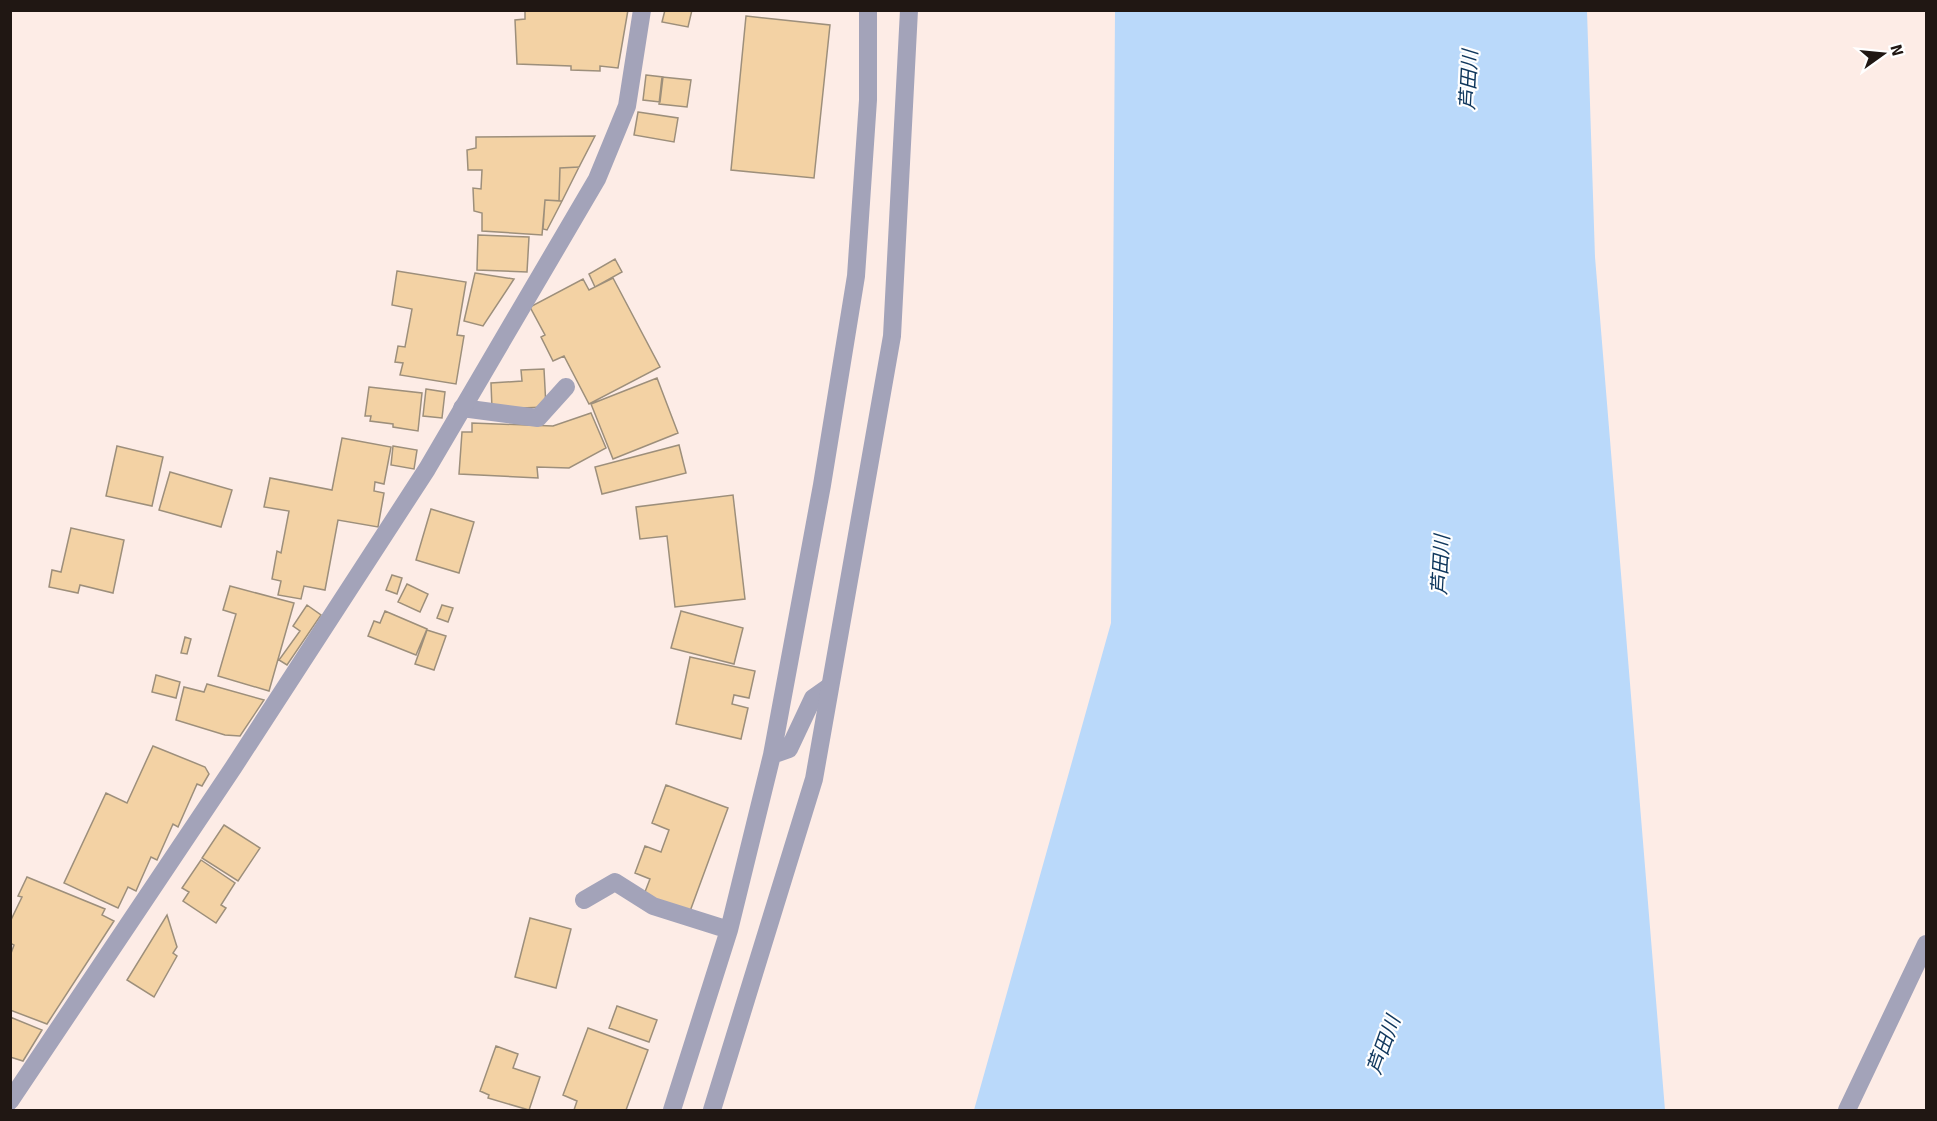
<svg xmlns="http://www.w3.org/2000/svg" width="1937" height="1121" viewBox="0 0 1937 1121" font-family="Signika,'Noto Sans JP',sans-serif">
<style>
.water{fill:#bad9fa}
.building{fill:#f3d2a4;stroke:#9d8f7b;stroke-width:1.5}
.lines{fill:none;stroke-linecap:round;stroke-linejoin:round}
.service{stroke:#a3a3b9;stroke-width:18}
.minor{stroke:#a3a3b9;stroke-width:18}
.tertiary{stroke:#a3a3b9;stroke-width:18}
.labels{text-anchor:middle;dominant-baseline:central;stroke-width:4.5;stroke-linejoin:round;paint-order:stroke}
.water-label{font-size:20px;font-style:italic;fill:#0f375d;stroke:#fff}
</style>
<rect width="100%" height="100%" fill="#fdece6"/>
<path class="water" d="M 1115,11 L 1587,11 L 1595,257 L 1665,1110 L 974,1110 L 1111,623 Z"/>
<path class="building" d="M 525,10 L 628,10 L 618,68 L 600,66 L 600,71 L 571,70 L 571,66 L 517,64 L 515,20 L 525,19 Z
M 665,10 L 692,10 L 688,27 L 662,22 Z
M 746,16 L 830,25 L 814,178 L 731,170 Z
M 646,75 L 663,77 L 660,102 L 643,100 Z
M 662,77 L 691,80 L 687,107 L 659,104 Z
M 638,112 L 678,118 L 674,142 L 634,135 Z
M 595,136 L 579,167 L 560,168 L 559,201 L 545,200 L 542,235 L 482,231 L 482,213 L 474,211 L 473,188 L 481,189 L 482,170 L 468,170 L 467,150 L 476,148 L 476,137 Z
M 579,167 L 562,201 L 559,201 L 560,168 Z
M 545,200 L 562,201 L 547,230 L 543,229 Z
M 478,235 L 529,237 L 527,272 L 477,270 Z
M 615,259 L 622,272 L 595,287 L 589,274 Z
M 397,271 L 466,282 L 457,335 L 464,336 L 456,384 L 400,375 L 403,363 L 395,362 L 398,346 L 405,347 L 412,309 L 392,305 Z
M 475,273 L 514,279 L 483,326 L 464,321 Z
M 613,278 L 660,367 L 589,404 L 564,356 L 553,361 L 541,337 L 545,335 L 530,307 L 583,279 L 589,290 Z
M 544,369 L 546,407 L 492,409 L 491,383 L 522,381 L 521,370 Z
M 657,378 L 678,433 L 613,459 L 591,404 Z
M 369,387 L 422,393 L 418,431 L 393,427 L 393,424 L 370,421 L 371,416 L 365,416 Z
M 426,389 L 445,392 L 442,418 L 423,416 Z
M 591,413 L 606,448 L 569,468 L 537,467 L 538,478 L 459,474 L 462,432 L 472,432 L 472,423 L 553,426 Z
M 342,438 L 391,447 L 384,484 L 375,482 L 374,491 L 384,493 L 378,527 L 338,520 L 325,590 L 304,586 L 301,599 L 278,595 L 281,581 L 272,579 L 277,551 L 281,553 L 289,511 L 264,507 L 270,478 L 332,490 Z
M 679,445 L 686,473 L 602,494 L 595,467 Z
M 117,446 L 163,457 L 152,506 L 106,496 Z
M 393,446 L 417,450 L 414,469 L 391,465 Z
M 170,472 L 232,490 L 221,527 L 159,510 Z
M 733,495 L 745,599 L 675,607 L 667,536 L 640,539 L 636,507 Z
M 431,509 L 474,522 L 459,573 L 416,560 Z
M 71,528 L 124,540 L 113,593 L 80,585 L 78,593 L 49,587 L 52,570 L 61,572 Z
M 392,575 L 402,578 L 397,594 L 386,590 Z
M 407,584 L 428,594 L 420,612 L 398,602 Z
M 230,586 L 294,603 L 269,691 L 218,676 L 236,614 L 223,610 Z
M 307,605 L 321,615 L 287,665 L 279,660 L 300,631 L 293,626 Z
M 442,605 L 453,608 L 448,622 L 437,618 Z
M 385,611 L 427,629 L 416,655 L 368,636 L 374,621 L 380,623 Z
M 681,611 L 743,628 L 734,664 L 671,648 Z
M 427,630 L 446,636 L 434,670 L 415,664 Z
M 185,637 L 191,639 L 187,654 L 181,653 Z
M 690,657 L 755,671 L 749,698 L 734,695 L 732,704 L 748,708 L 741,739 L 676,724 Z
M 156,675 L 180,682 L 176,698 L 152,692 Z
M 207,684 L 264,700 L 240,736 L 225,735 L 176,720 L 184,687 L 204,692 Z
M 153,746 L 205,767 L 209,774 L 202,786 L 197,784 L 178,827 L 173,824 L 157,860 L 151,857 L 136,891 L 128,887 L 118,908 L 64,883 L 106,793 L 127,803 Z
M 666,785 L 728,808 L 689,914 L 643,897 L 650,879 L 635,873 L 645,846 L 661,852 L 669,830 L 652,823 Z
M 224,825 L 260,848 L 238,881 L 202,858 Z
M 201,860 L 235,883 L 221,905 L 226,908 L 216,923 L 183,901 L 189,892 L 182,888 Z
M 27,877 L 105,909 L 102,915 L 114,921 L 47,1024 L 10,1010 L 10,956 L 14,945 L 10,943 L 10,922 L 22,897 L 18,896 Z
M 167,915 L 177,947 L 173,953 L 177,956 L 154,997 L 127,980 Z
M 530,918 L 571,929 L 556,988 L 515,977 Z
M 617,1006 L 657,1020 L 649,1042 L 609,1028 Z
M 10,1017 L 42,1030 L 23,1061 L 10,1057 Z
M 588,1028 L 648,1050 L 626,1110 L 574,1110 L 577,1101 L 563,1095 Z
M 496,1046 L 518,1054 L 513,1068 L 540,1077 L 529,1110 L 488,1098 L 489,1095 L 480,1091 Z"/>
<g class="lines">
<path class="service" d="M 462,408 L 538,418 L 566,387"/>
<path class="minor" d="M 772,755 L 789,749 L 813,698 L 830,686
M 584,900 L 615,882 L 653,906 L 729,930
M 10,1101 L 233,768 L 427,469 L 597,179 L 627,106 L 642,10
M 672,1110 L 729,930 L 772,755 L 822,485 L 856,276 L 868,100 L 868,10"/>
<path class="tertiary" d="M 712,1110 L 814,779 L 892,336 L 909,10
M 1847,1110 L 1926,944"/>
</g>
<g class="labels">
<g class="water-label">
<text transform="translate(1469 80) rotate(-87)">芦田川</text>
<text transform="translate(1441 565) rotate(-87)">芦田川</text>
<text transform="translate(1384 1045) rotate(-70)">芦田川</text>
</g>
</g>
<rect width="1937" height="1121" fill="none" stroke="#201713" stroke-width="24"/>
<g transform="translate(1883 54) rotate(75)" stroke="#ffffff" stroke-width="4.5" paint-order="stroke">
<path d="M0-4.5L10 22L0 15L-10 22Z" fill="#201713"/>
<text y="-9" font-size="16" font-weight="bold" text-anchor="middle" fill="#201713">N</text>
</g>
</svg>
